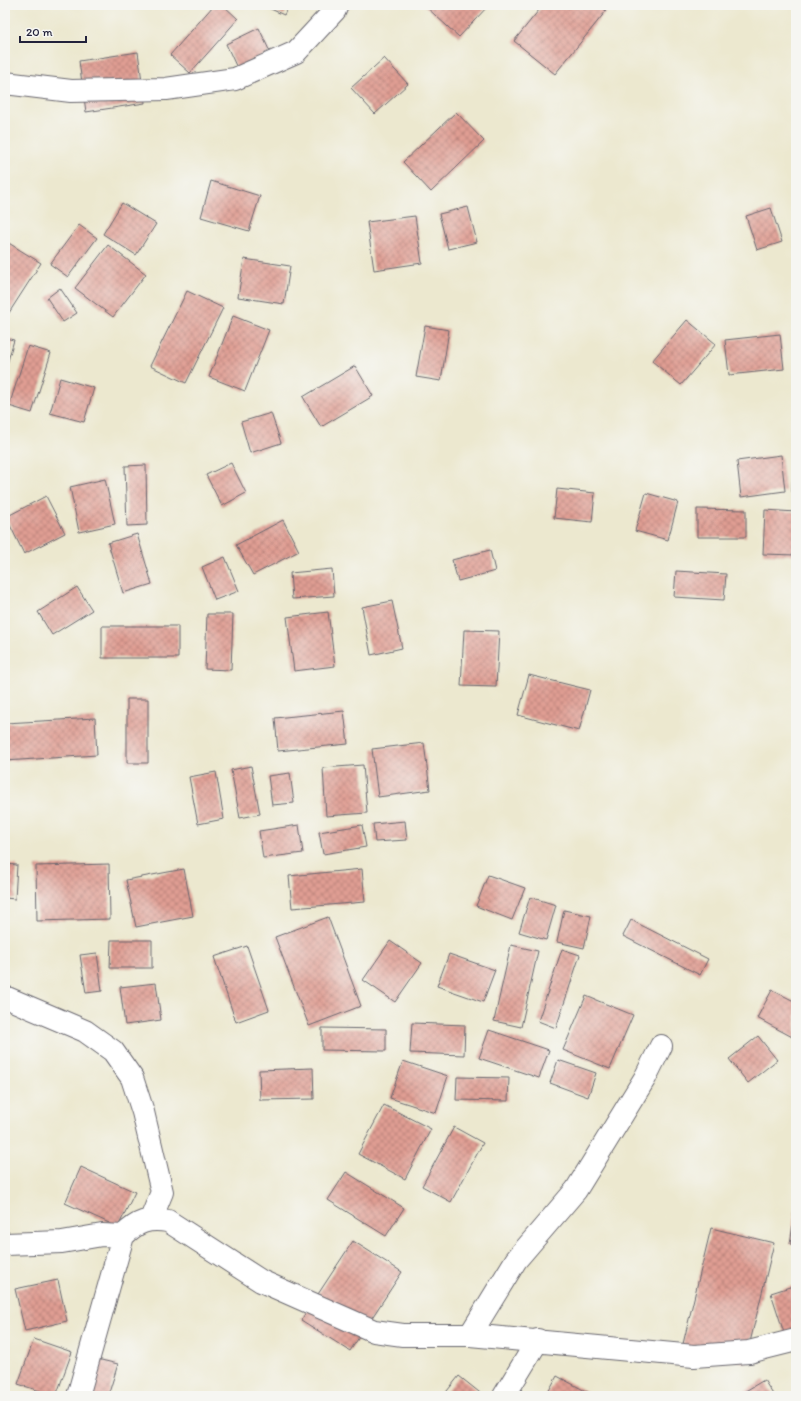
<svg xmlns="http://www.w3.org/2000/svg" width="801" height="1401" viewBox="0 0 801 1401" font-family="Itim,sans-serif">
<style>
.building{fill:url(#building-cross-hatch)}
.lines{fill:none;stroke-linecap:round;stroke-linejoin:round}
.street-casing{stroke:#69676f;stroke-width:24}
.street{stroke:#fff;stroke-width:22}
</style>
<defs>
<pattern id="building-cross-hatch" width="8" height="8" patternUnits="userSpaceOnUse"><rect width="8" height="8" fill="#e09e93"/><path d="M0 0l8 8M0 8l8-8" fill="none" stroke="#b58079"/></pattern>
</defs>
<rect width="100%" height="100%" fill="#f6f6f2"/>
<filter id="ink" filterUnits="userSpaceOnUse"><feTurbulence type="fractalNoise" baseFrequency=".025" numOctaves="2"/><feDisplacementMap in="SourceGraphic" scale="8" xChannelSelector="R" yChannelSelector="G"/><feConvolveMatrix kernelMatrix="1 2 1 2 8 2 1 2 1" color-interpolation-filters="sRGB"/></filter>
<filter id="wash" filterUnits="userSpaceOnUse"><feTurbulence type="fractalNoise" baseFrequency=".012" numOctaves="4" result="noise"/><feDisplacementMap in="SourceGraphic" scale="16" xChannelSelector="R" yChannelSelector="G"/><feGaussianBlur stdDeviation="0.9" result="paint"/><feColorMatrix in="noise" values="0 0 0 0 0 0 0 0 0 0 0 0 0 0 0 0 0 1.4 0 .05"/><feComposite in="paint" operator="in"/></filter>
<g filter="url(#wash)">
<rect width="100%" height="100%" fill="#ece8cf"/>
<g id="blocks">
<path class="building" d="M 214,5 L 223,5 L 238,19 L 190,73 L 170,55 Z
M 262,5 L 289,5 L 284,15 Z
M 424,5 L 489,5 L 459,37 Z
M 543,5 L 599,5 L 606,11 L 555,74 L 514,41 Z
M 259,28 L 270,52 L 237,68 L 226,44 Z
M 138,52 L 145,103 L 86,112 L 79,61 Z
M 384,58 L 408,84 L 375,114 L 351,88 Z
M 456,112 L 484,141 L 431,192 L 403,162 Z
M 211,181 L 260,196 L 249,231 L 201,217 Z
M 122,203 L 156,224 L 136,255 L 103,234 Z
M 468,207 L 477,242 L 448,249 L 439,214 Z
M 771,208 L 782,242 L 757,250 L 746,216 Z
M 415,216 L 422,263 L 374,270 L 367,222 Z
M 79,225 L 97,238 L 68,277 L 50,264 Z
M 7,242 L 41,263 L 5,319 L 5,245 Z
M 108,245 L 146,274 L 113,317 L 75,288 Z
M 244,259 L 290,266 L 284,304 L 238,297 Z
M 60,288 L 77,313 L 63,322 L 47,298 Z
M 187,291 L 223,308 L 186,383 L 150,366 Z
M 233,316 L 269,330 L 245,391 L 209,377 Z
M 687,320 L 716,344 L 681,385 L 652,361 Z
M 425,326 L 449,330 L 441,381 L 416,377 Z
M 780,334 L 784,369 L 729,375 L 725,340 Z
M 5,338 L 14,340 L 5,371 Z
M 28,346 L 51,353 L 32,413 L 9,406 Z
M 355,366 L 373,396 L 321,427 L 303,397 Z
M 60,378 L 94,388 L 84,422 L 50,413 Z
M 271,413 L 281,443 L 250,453 L 241,422 Z
M 781,455 L 785,491 L 741,497 L 737,461 Z
M 231,463 L 246,493 L 222,506 L 206,475 Z
M 793,464 L 796,464 L 796,492 L 792,492 Z
M 146,465 L 147,525 L 127,526 L 125,466 Z
M 105,479 L 115,524 L 79,532 L 70,487 Z
M 557,489 L 595,493 L 592,522 L 554,518 Z
M 646,493 L 678,502 L 668,540 L 635,531 Z
M 46,496 L 65,533 L 24,554 L 6,517 Z
M 697,509 L 746,510 L 746,537 L 697,537 Z
M 765,510 L 796,512 L 796,555 L 763,554 Z
M 283,520 L 299,551 L 253,575 L 236,545 Z
M 137,534 L 152,584 L 123,593 L 108,543 Z
M 490,550 L 495,571 L 458,581 L 452,560 Z
M 225,557 L 239,591 L 215,600 L 202,567 Z
M 332,569 L 334,596 L 292,599 L 290,573 Z
M 676,571 L 726,574 L 724,600 L 674,597 Z
M 77,587 L 92,610 L 52,635 L 38,612 Z
M 392,601 L 402,648 L 371,655 L 362,607 Z
M 328,612 L 335,666 L 294,671 L 287,617 Z
M 207,614 L 233,614 L 231,670 L 205,669 Z
M 102,626 L 178,626 L 178,658 L 102,658 Z
M 464,630 L 499,631 L 496,687 L 461,686 Z
M 529,675 L 590,690 L 579,731 L 518,715 Z
M 127,699 L 148,699 L 148,763 L 127,763 Z
M 344,711 L 348,744 L 278,751 L 275,718 Z
M 95,718 L 97,755 L 5,761 L 5,723 Z
M 424,743 L 430,790 L 378,797 L 372,749 Z
M 363,765 L 367,813 L 326,816 L 323,768 Z
M 251,766 L 260,814 L 240,818 L 231,770 Z
M 216,772 L 224,819 L 198,824 L 189,777 Z
M 290,773 L 294,803 L 272,805 L 268,776 Z
M 405,821 L 407,840 L 375,842 L 373,824 Z
M 299,825 L 303,853 L 263,858 L 259,831 Z
M 362,825 L 366,847 L 323,854 L 319,832 Z
M 5,864 L 17,865 L 15,899 L 5,898 Z
M 109,864 L 110,919 L 37,921 L 36,866 Z
M 184,869 L 193,916 L 136,927 L 126,880 Z
M 362,869 L 365,902 L 292,908 L 289,876 Z
M 488,875 L 525,888 L 512,920 L 476,906 Z
M 530,897 L 556,905 L 546,940 L 519,932 Z
M 564,910 L 591,916 L 584,948 L 557,942 Z
M 328,917 L 361,1006 L 309,1026 L 275,937 Z
M 631,920 L 708,959 L 700,975 L 623,936 Z
M 111,940 L 152,940 L 152,968 L 110,968 Z
M 390,941 L 422,963 L 395,1002 L 363,980 Z
M 511,945 L 538,951 L 521,1027 L 494,1021 Z
M 247,946 L 269,1010 L 236,1022 L 214,957 Z
M 562,949 L 580,955 L 556,1028 L 538,1021 Z
M 97,953 L 102,991 L 86,993 L 80,955 Z
M 449,954 L 495,970 L 483,1002 L 437,986 Z
M 156,983 L 161,1020 L 125,1025 L 120,987 Z
M 772,990 L 796,1002 L 796,1039 L 757,1018 Z
M 586,996 L 633,1015 L 610,1069 L 563,1050 Z
M 412,1023 L 465,1025 L 464,1055 L 410,1053 Z
M 322,1028 L 386,1029 L 386,1051 L 322,1050 Z
M 489,1030 L 549,1050 L 539,1078 L 479,1058 Z
M 758,1036 L 777,1060 L 748,1083 L 729,1059 Z
M 558,1060 L 596,1073 L 588,1097 L 550,1083 Z
M 403,1061 L 448,1076 L 436,1113 L 390,1098 Z
M 313,1068 L 314,1099 L 260,1100 L 259,1070 Z
M 457,1077 L 509,1078 L 508,1101 L 456,1100 Z
M 384,1105 L 431,1129 L 405,1179 L 358,1154 Z
M 454,1127 L 483,1143 L 451,1202 L 422,1186 Z
M 81,1167 L 135,1192 L 118,1227 L 65,1203 Z
M 346,1172 L 404,1208 L 386,1236 L 328,1200 Z
M 795,1210 L 796,1210 L 796,1245 L 790,1244 Z
M 711,1228 L 774,1243 L 745,1363 L 682,1348 Z
M 353,1241 L 402,1272 L 350,1351 L 301,1320 Z
M 58,1280 L 67,1321 L 25,1331 L 15,1289 Z
M 796,1285 L 796,1339 L 787,1342 L 771,1293 Z
M 34,1339 L 72,1352 L 56,1396 L 18,1384 Z
M 97,1359 L 118,1364 L 108,1396 L 86,1396 Z
M 459,1376 L 484,1396 L 443,1396 Z
M 557,1376 L 595,1396 L 546,1396 Z
M 764,1380 L 774,1396 L 737,1396 Z"/>
</g>
</g>
<g filter="url(#ink)">
<use href="#blocks" fill-opacity="0" stroke="#69676f" stroke-width="1"/>
<g class="lines">
<g class="street-casing">
<path id="street" d="M 5,83 L 71,91 L 166,89 L 235,79 L 296,52 L 335,10 L 337,5
M 5,997 L 85,1031 L 113,1051 L 132,1078 L 143,1112 L 162,1192 L 151,1219
M 5,1244 L 62,1242 L 102,1235 L 123,1236 C 138,1221 148,1218 168,1221 L 261,1281 L 374,1331 L 403,1335 L 470,1335 L 694,1356 L 749,1352 L 796,1340
M 470,1335 L 516,1260 L 576,1190 L 645,1078 L 661,1046
M 78,1396 L 123,1236
M 504,1396 L 538,1340"/>
</g>
<use href="#street" class="street"/>
</g>
</g>
<rect width="801" height="1401" fill="none" stroke="#f6f6f2" stroke-width="20"/>
<path d="M20 36v6h66v-6" fill="none" stroke="#22223b" stroke-width="2"/>
<text x="26" y="36" font-size="12" fill="#22223b" stroke="#f6f6f2" stroke-width="3" paint-order="stroke">20 m</text>
</svg>
